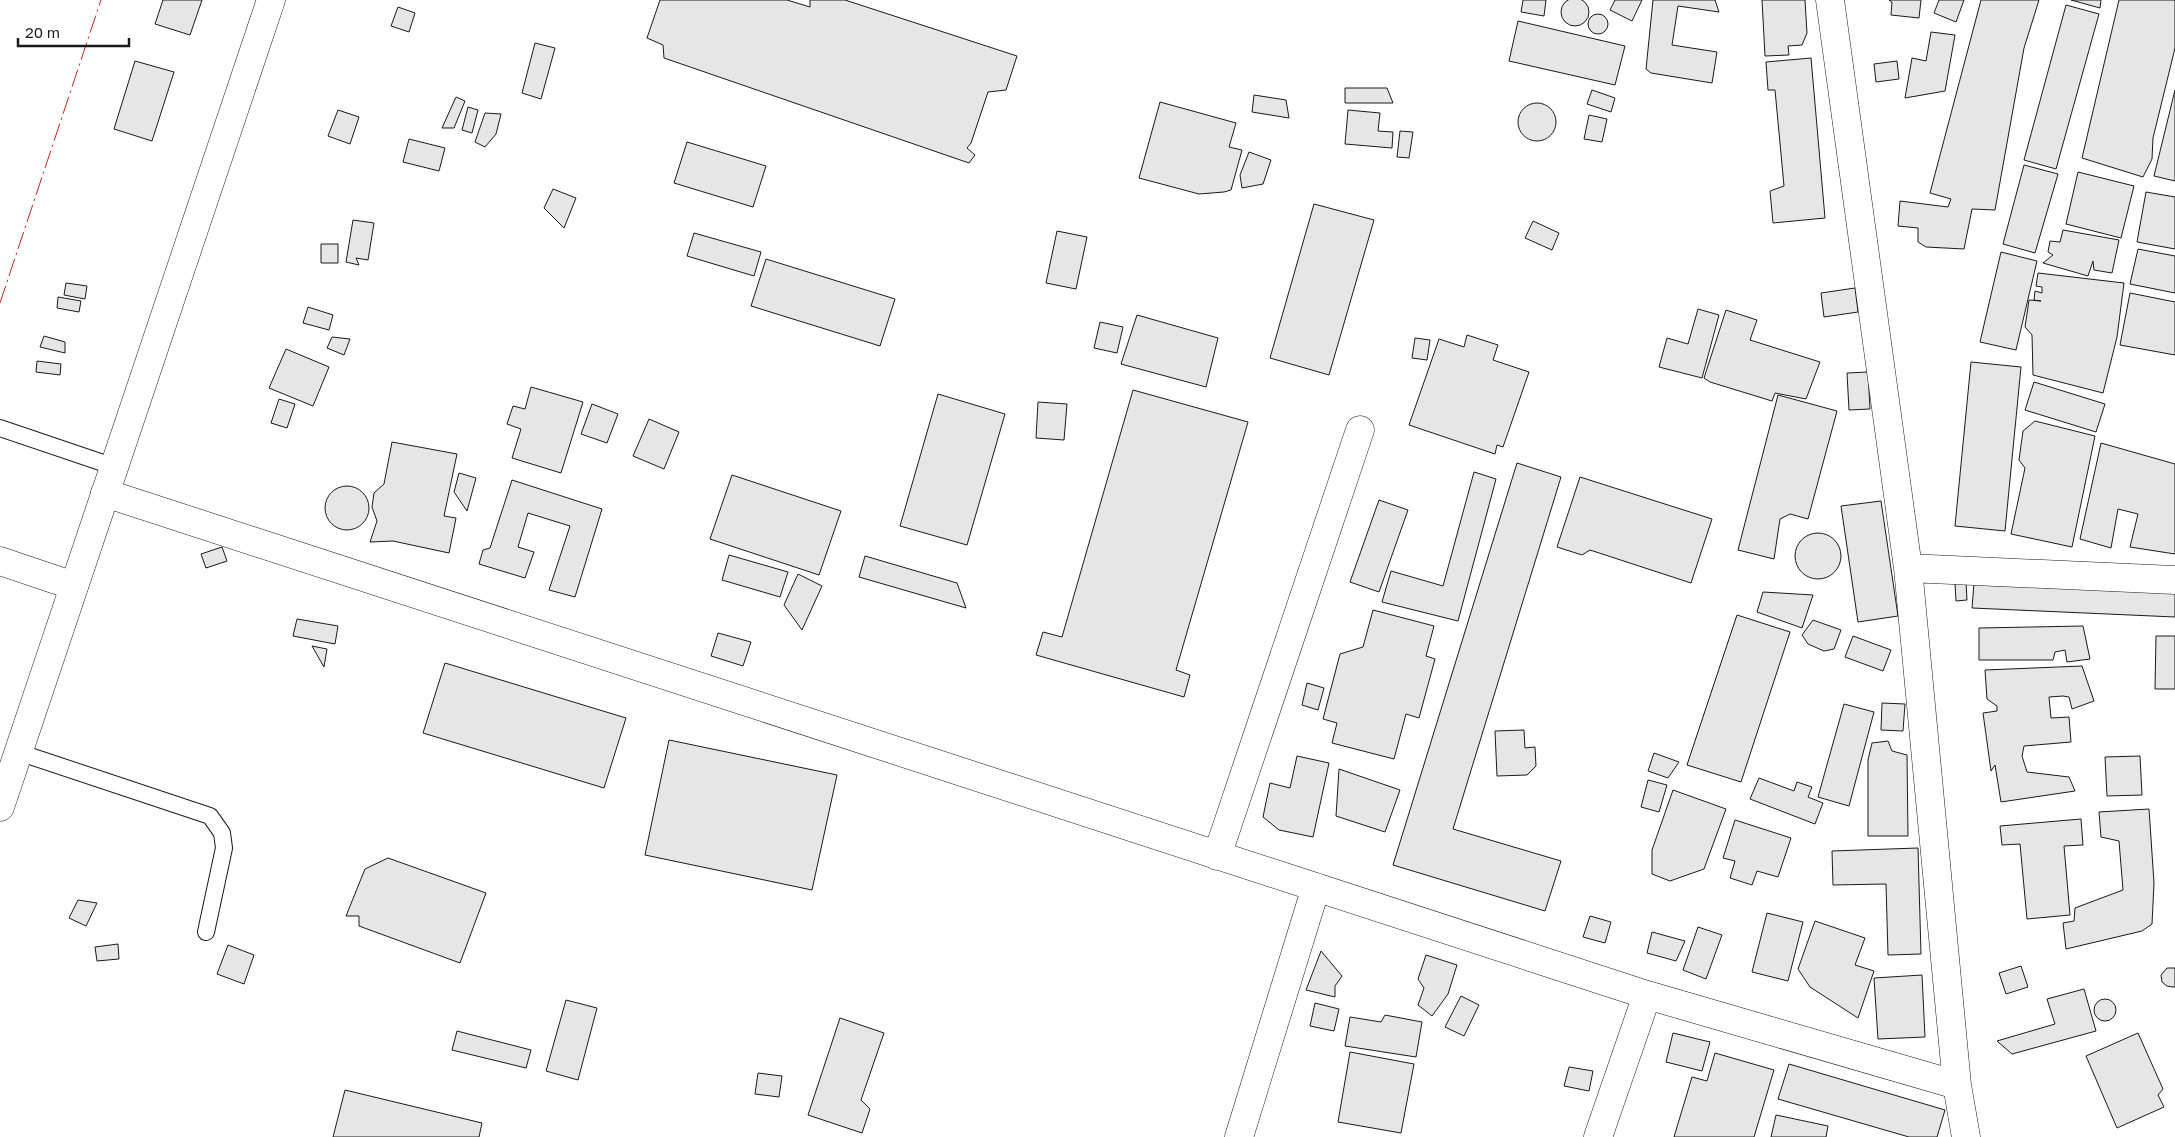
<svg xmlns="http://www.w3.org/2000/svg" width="2175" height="1137" viewBox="0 0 2175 1137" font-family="'Golos Text',sans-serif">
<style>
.building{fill:#e6e6e6;stroke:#1a1a1a}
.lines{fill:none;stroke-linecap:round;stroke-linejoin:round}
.service-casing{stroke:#1a1a1a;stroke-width:18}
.minor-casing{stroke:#1a1a1a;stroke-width:29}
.tertiary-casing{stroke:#1a1a1a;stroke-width:29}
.trunk-casing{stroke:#1a1a1a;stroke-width:29}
.service{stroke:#fff;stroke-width:16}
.minor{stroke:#fff;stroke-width:28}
.tertiary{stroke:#fff;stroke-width:28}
.trunk{stroke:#fff;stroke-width:28}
.power{stroke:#c62828;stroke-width:1;stroke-dasharray:18 4 2.5 4;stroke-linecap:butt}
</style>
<rect width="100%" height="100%" fill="#fff"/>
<path class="building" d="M1561 12a14 14 0 1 1 28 0a14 14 0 1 1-28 0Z
M 163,0 L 202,0 L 190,35 L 155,24 Z
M 660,0 L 787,0 L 810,7 L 810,0 L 845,0 L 1017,56 L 1006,90 L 988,92 L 971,143 L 967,148 L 975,155 L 969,163 L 664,58 L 663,45 L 647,38 Z
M 1523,0 L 1546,0 L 1544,16 L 1521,12 Z
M 1615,0 L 1642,0 L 1632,21 L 1610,10 Z
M 1653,0 L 1715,0 L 1719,12 L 1678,6 L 1672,45 L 1717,52 L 1712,83 L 1651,73 L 1646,69 Z
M 1762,0 L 1805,0 L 1807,33 L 1802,45 L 1788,46 L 1789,55 L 1765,56 Z
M 1889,0 L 1921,0 L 1919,18 L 1891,15 L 1892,2 Z
M 1939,0 L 1964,0 L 1956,22 L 1934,13 Z
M 1981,0 L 2039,0 L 2024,48 L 1995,210 L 1972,209 L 1964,249 L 1926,247 L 1918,242 L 1918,228 L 1898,226 L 1900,201 L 1948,207 L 1951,199 L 1930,193 Z
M 2071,0 L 2101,0 L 2100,8 Z
M 2119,0 L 2175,0 L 2175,48 L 2153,138 L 2152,159 L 2143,177 L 2082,158 Z
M 2066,5 L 2099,14 L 2056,169 L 2024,160 Z
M 398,7 L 415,13 L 409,32 L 391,26 Z
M1588 24a10 10 0 1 1 20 0a10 10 0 1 1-20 0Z
M 1518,21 L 1625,46 L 1615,85 L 1509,61 Z
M 1931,32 L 1955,35 L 1945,91 L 1905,98 L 1912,58 L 1926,61 Z
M 535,43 L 555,48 L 541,99 L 522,93 Z
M 1811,58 L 1825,218 L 1773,223 L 1770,191 L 1784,186 L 1775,90 L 1768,90 L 1766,62 Z
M 135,61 L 174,72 L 152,141 L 114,129 Z
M 1897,61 L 1899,79 L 1876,82 L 1874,64 Z
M 1345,88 L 1387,88 L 1393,103 L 1345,103 Z
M 1592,90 L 1615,98 L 1611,112 L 1587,104 Z
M 2175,90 L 2175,181 L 2154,176 Z
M 1254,95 L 1286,100 L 1289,118 L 1252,112 Z
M 456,97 L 465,101 L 454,128 L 442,128 Z
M 1160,102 L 1236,123 L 1229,147 L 1242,150 L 1231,190 L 1224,192 L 1199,194 L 1139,178 Z
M1518 122a19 19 0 1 1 38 0a19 19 0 1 1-38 0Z
M 468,107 L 478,110 L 472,133 L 462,130 Z
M 338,110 L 359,117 L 350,144 L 328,136 Z
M 1348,110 L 1380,113 L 1378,131 L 1393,132 L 1392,148 L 1345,144 Z
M 485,113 L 501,114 L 496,134 L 485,147 L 475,142 Z
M 1589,115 L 1607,119 L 1602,142 L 1584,139 Z
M 1400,131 L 1413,132 L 1409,158 L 1397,157 Z
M 409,139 L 445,148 L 439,171 L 403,162 Z
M 687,142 L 766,166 L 753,207 L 674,183 Z
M 1249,152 L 1271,160 L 1263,184 L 1242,188 L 1240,175 Z
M 2024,165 L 2058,174 L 2035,253 L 2003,244 Z
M 2078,172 L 2134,186 L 2121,238 L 2066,224 Z
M 553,189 L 576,198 L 564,228 L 544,208 Z
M 2146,192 L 2175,197 L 2175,249 L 2137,242 Z
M 1314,204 L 1374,220 L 1329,375 L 1270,358 Z
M 353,220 L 374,223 L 368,260 L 356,258 L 359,265 L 346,262 Z
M 1533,221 L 1559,233 L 1552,250 L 1525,238 Z
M 2063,230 L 2119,240 L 2112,273 L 2094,270 L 2093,261 L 2088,276 L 2043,263 L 2053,255 L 2048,252 L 2050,241 L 2060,242 Z
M 1057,231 L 1087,237 L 1076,289 L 1046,283 Z
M 694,233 L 761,252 L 754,276 L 687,256 Z
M 321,244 L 338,244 L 338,263 L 321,263 Z
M 2138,249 L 2175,256 L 2175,293 L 2130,284 Z
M 2001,252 L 2037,261 L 2016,350 L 1980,342 Z
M 766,259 L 895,299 L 880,346 L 751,306 Z
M 2038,273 L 2124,283 L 2117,337 L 2103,393 L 2033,375 L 2032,335 L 2025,327 L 2029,300 L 2041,301 L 2034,300 L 2035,291 L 2042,293 L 2042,287 L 2036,286 Z
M 66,283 L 87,286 L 85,299 L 64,295 Z
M 1855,288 L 1858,312 L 1824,317 L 1821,293 Z
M 2130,293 L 2175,302 L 2175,355 L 2120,345 Z
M 58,297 L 81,301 L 79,312 L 57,308 Z
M 308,307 L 333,315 L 329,330 L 303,323 Z
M 1698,309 L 1719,315 L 1702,378 L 1659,367 L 1667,338 L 1688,344 Z
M 1726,310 L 1757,320 L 1750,340 L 1820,362 L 1806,399 L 1775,393 L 1772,401 L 1710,382 L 1704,378 Z
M 1137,315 L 1218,338 L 1206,387 L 1121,364 Z
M 1100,322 L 1123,327 L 1117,353 L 1094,348 Z
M 1467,335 L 1498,345 L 1493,360 L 1529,372 L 1503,447 L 1497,445 L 1495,454 L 1409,425 L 1439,339 L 1464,347 Z
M 44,336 L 65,342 L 65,353 L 40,347 Z
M 332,337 L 350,339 L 344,355 L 327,348 Z
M 1415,338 L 1430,340 L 1427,360 L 1412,358 Z
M 286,349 L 329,367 L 313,406 L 269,388 Z
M 37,361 L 61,364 L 60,375 L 36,372 Z
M 1971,362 L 2021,367 L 2005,531 L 1955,526 Z
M 1868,372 L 1870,409 L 1849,410 L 1847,373 Z
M 2034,382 L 2105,404 L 2096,432 L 2025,410 Z
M 531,387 L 583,402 L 561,473 L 512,458 L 521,429 L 507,424 L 513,406 L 525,409 Z
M 1133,390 L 1248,422 L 1176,670 L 1190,675 L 1184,697 L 1036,655 L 1043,632 L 1062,637 Z
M 938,394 L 1005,414 L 967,545 L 900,526 Z
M 1778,395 L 1837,411 L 1808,519 L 1790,514 L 1780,519 L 1774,559 L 1738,550 Z
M 279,399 L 295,404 L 287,428 L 271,423 Z
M 1038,402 L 1067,404 L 1064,440 L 1036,438 Z
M 592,404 L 618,414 L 607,443 L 581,434 Z
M 649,419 L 679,432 L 664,469 L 633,456 Z
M 2035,421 L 2095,436 L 2072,547 L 2011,534 L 2025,468 L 2019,460 L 2023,431 Z
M 392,442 L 457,454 L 444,516 L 456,518 L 449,553 L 393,541 L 370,542 L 377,521 L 372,507 L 374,493 L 384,484 Z
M 2101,443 L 2175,464 L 2175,554 L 2130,547 L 2138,514 L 2118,509 L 2111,548 L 2080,539 Z
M 1517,463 L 1561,477 L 1453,829 L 1561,861 L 1545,911 L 1393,865 Z
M 1474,472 L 1496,479 L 1458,621 L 1382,602 L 1391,571 L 1443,586 Z
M 459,473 L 476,478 L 467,511 L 454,492 Z
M 732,475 L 841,511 L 819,575 L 710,539 Z
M 1580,477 L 1712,519 L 1691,583 L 1590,550 L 1582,555 L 1557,547 Z
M 512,480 L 602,509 L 575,597 L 549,590 L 570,526 L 528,513 L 518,547 L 534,552 L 525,578 L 479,564 L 483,550 L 490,548 Z
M325 508a22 22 0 1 1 44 0a22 22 0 1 1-44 0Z
M 1379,500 L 1408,510 L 1379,592 L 1350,582 Z
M 1881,501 L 1898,616 L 1858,622 L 1841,506 Z
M1795 556a23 23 0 1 1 46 0a23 23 0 1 1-46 0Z
M 222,547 L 227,561 L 206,568 L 201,554 Z
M 729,555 L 788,572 L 780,597 L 722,580 Z
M 865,556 L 957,583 L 966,608 L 859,577 Z
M 798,574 L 822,586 L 802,630 L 784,605 Z
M 1966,582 L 1967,600 L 1956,601 L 1955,583 Z
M 1974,583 L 2175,592 L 2175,617 L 1972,608 Z
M 1763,592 L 1813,595 L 1802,628 L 1757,612 Z
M 1373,610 L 1434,626 L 1426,656 L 1435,659 L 1419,718 L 1406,714 L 1394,759 L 1332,743 L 1337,723 L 1323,719 L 1340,654 L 1363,647 Z
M 1737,615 L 1790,632 L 1741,782 L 1687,765 Z
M 297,619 L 338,626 L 335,644 L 293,636 Z
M 1813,620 L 1841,630 L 1834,649 L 1824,651 L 1808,644 L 1802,635 Z
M 2083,626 L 2090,659 L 2067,662 L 2065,650 L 2055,652 L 2053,660 L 1979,660 L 1979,628 Z
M 718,633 L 751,642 L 743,666 L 711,656 Z
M 1853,636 L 1891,650 L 1883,671 L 1845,657 Z
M 2156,636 L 2175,636 L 2175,689 L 2155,689 Z
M 312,646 L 327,649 L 324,667 Z
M 445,663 L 626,718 L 604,788 L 423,733 Z
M 2082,666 L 2094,701 L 2072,709 L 2069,697 L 2063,696 L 2049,697 L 2051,718 L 2069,717 L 2071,742 L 2024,746 L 2022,756 L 2027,772 L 2069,777 L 2075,791 L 2001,802 L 1995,765 L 1991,771 L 1983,713 L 1997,711 L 1997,706 L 1987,699 L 1985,670 Z
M 1307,683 L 1324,688 L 1318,710 L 1302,705 Z
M 1882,703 L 1905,704 L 1903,731 L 1881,730 Z
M 1844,704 L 1874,712 L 1849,806 L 1818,797 Z
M 1524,730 L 1525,748 L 1535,747 L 1536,766 L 1527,775 L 1497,776 L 1495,731 Z
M 669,740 L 837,775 L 812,890 L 645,855 Z
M 1888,741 L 1892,751 L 1907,755 L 1908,836 L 1868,836 L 1868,760 L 1872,743 Z
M 1654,753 L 1679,762 L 1668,778 L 1648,771 Z
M 1297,756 L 1329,763 L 1313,837 L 1279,830 L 1263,817 L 1270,783 L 1290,788 Z
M 2140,756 L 2142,795 L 2107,796 L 2105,757 Z
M 1339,769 L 1400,790 L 1385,832 L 1336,816 Z
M 1759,778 L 1794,791 L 1797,782 L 1812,787 L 1808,797 L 1823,803 L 1815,824 L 1750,799 Z
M 1648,780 L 1667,785 L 1659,812 L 1641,807 Z
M 1673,790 L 1726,809 L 1704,869 L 1670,881 L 1652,874 L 1652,850 Z
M 2149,809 L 2154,883 L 2152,924 L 2142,931 L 2066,949 L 2063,923 L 2074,921 L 2075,908 L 2123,890 L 2119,841 L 2101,837 L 2099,812 Z
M 2081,819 L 2083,845 L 2064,846 L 2070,915 L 2027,919 L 2020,844 L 2002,845 L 2000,826 Z
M 1735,820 L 1791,838 L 1778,877 L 1757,871 L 1752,885 L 1730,878 L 1735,861 L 1723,858 Z
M 1918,848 L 1921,954 L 1888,955 L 1886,884 L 1833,885 L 1832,851 Z
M 388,858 L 486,893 L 460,963 L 359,926 L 359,916 L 346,916 L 365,869 Z
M 78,900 L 97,903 L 86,926 L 69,918 Z
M 1767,913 L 1803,922 L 1788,981 L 1752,972 Z
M 1590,916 L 1611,922 L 1605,943 L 1583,937 Z
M 1815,921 L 1865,938 L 1855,965 L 1874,971 L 1858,1018 L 1810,987 L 1798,969 Z
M 1698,927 L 1722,935 L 1706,979 L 1683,970 Z
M 1652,932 L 1685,941 L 1676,961 L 1647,953 Z
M 118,944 L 119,959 L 97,961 L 95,947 Z
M 228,945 L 254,955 L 244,984 L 217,974 Z
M 1321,951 L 1342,976 L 1335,986 L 1335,997 L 1306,990 Z
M 1426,955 L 1457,965 L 1448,994 L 1432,1016 L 1418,1005 L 1424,988 L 1418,979 Z
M 2021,966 L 2028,987 L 2006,994 L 1999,973 Z
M 2167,968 L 2175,968 L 2175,987 L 2173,987 L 2167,986 L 2162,982 L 2161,975 Z
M 1922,975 L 1925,1037 L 1878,1039 L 1874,978 Z
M 2084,989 L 2096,1031 L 2012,1054 L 1997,1041 L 2055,1024 L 2047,999 Z
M 1461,996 L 1479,1005 L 1464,1036 L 1445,1027 Z
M2094 1010a11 11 0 1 1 22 0a11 11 0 1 1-22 0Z
M 566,1000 L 597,1008 L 578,1080 L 546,1071 Z
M 1315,1003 L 1339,1009 L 1334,1031 L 1310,1026 Z
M 1385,1015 L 1422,1022 L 1416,1057 L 1345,1046 L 1350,1017 L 1381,1022 Z
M 840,1018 L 884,1033 L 861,1100 L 870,1109 L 862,1133 L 808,1115 Z
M 457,1031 L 531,1050 L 526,1068 L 452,1050 Z
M 1673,1033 L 1710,1042 L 1702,1071 L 1666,1062 Z
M 2138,1033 L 2163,1089 L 2158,1095 L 2164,1107 L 2117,1128 L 2086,1056 Z
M 1350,1052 L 1414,1064 L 1401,1133 L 1338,1122 Z
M 1715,1053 L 1774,1070 L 1754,1137 L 1674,1137 L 1692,1077 L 1707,1081 Z
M 1789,1064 L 1945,1110 L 1937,1137 L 1909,1137 L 1778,1099 Z
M 1569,1067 L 1593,1071 L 1589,1091 L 1564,1086 Z
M 758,1073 L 782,1076 L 779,1097 L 755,1094 Z
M 345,1090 L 482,1123 L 479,1137 L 333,1137 Z
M 1776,1115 L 1828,1126 L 1826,1137 L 1771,1137 Z"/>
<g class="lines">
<g class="service-casing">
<path id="service" d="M 0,428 L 115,467
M 18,752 L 210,816 L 222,833 L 224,848 L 206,932"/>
</g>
<g class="minor-casing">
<path id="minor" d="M 1830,0 L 1908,568 L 1957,1085 L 1966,1137
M 105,493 L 1647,995 L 1957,1085
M 1908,568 L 2175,580
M 1217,856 L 1360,430
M 1239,1137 L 1316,887
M 1598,1137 L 1647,995"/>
</g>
<g class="tertiary-casing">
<path id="tertiary" d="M 0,561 L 74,586"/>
</g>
<g class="trunk-casing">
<path id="trunk" d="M 0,807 L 271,0"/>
</g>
<use href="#service" class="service"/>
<use href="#minor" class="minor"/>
<use href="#tertiary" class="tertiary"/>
<use href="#trunk" class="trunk"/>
<path class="power" d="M 0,303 L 101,0"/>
</g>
<path d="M18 38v8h111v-8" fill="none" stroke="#1a1a1a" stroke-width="2.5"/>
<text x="25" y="38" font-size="15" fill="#1a1a1a" stroke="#ffffff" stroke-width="4" paint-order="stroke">20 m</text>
</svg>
